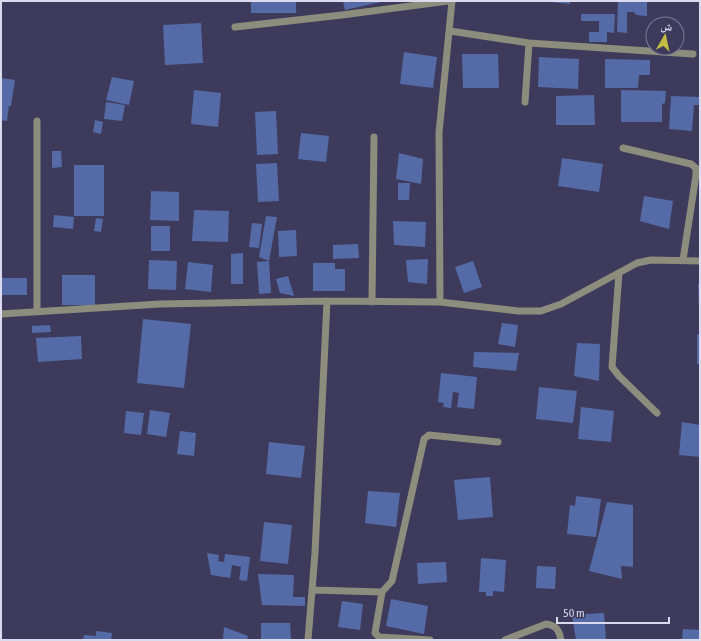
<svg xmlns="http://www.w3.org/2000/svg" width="701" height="641" viewBox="0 0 701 641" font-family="'Asap Condensed','Noto Naskh Arabic',sans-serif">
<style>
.building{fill:#556ba8}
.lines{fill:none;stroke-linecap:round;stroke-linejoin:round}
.minor{stroke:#8c8d7c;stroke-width:7}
</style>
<rect width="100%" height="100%" fill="#3e3a5b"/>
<path class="building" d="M 251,1 L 296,1 L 296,13 L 251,13 Z
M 343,1 L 381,1 L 381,2 L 345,10 Z
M 552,1 L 570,1 L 570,4 L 551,2 Z
M 618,1 L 647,1 L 647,16 L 636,15 L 634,12 L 627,12 L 627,33 L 617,32 Z
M 581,14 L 615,14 L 614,33 L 607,32 L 607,42 L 589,42 L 589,32 L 599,32 L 599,21 L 581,21 Z
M 201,23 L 203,63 L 165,65 L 163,25 Z
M 404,52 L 437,57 L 433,88 L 400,84 Z
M 462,54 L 498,54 L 499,88 L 463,88 Z
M 539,57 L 579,59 L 578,89 L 538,87 Z
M 605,59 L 650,60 L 650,75 L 639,75 L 638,88 L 605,88 Z
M 112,77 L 134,81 L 129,105 L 106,100 Z
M 1,78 L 15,80 L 11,106 L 9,106 L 7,121 L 1,120 Z
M 194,90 L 221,93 L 218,127 L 191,124 Z
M 621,90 L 666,91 L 665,103 L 662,104 L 662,122 L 621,122 Z
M 594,95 L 595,125 L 556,125 L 556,96 Z
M 671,96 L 700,97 L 700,105 L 694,105 L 692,131 L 669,129 Z
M 106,102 L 125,105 L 122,121 L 104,119 Z
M 276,111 L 278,154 L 257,155 L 255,112 Z
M 95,120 L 103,122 L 101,134 L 93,132 Z
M 301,133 L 329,136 L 326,162 L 298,159 Z
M 52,151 L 61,151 L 62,167 L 52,168 Z
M 399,153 L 423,159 L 421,184 L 396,179 Z
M 562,158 L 603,164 L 599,192 L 558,186 Z
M 277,163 L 279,201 L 258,202 L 256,164 Z
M 74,165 L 104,165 L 104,216 L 74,216 Z
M 398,183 L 410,183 L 409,200 L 398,200 Z
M 151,191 L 179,192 L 179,221 L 150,220 Z
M 644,196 L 673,201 L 669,229 L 640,221 Z
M 194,210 L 229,211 L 228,242 L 192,241 Z
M 54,215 L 74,217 L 73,229 L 53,227 Z
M 266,216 L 277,217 L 269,261 L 259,257 Z
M 96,218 L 103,219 L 101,232 L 94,231 Z
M 393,221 L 426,222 L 425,247 L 394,245 Z
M 252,223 L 262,224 L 259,248 L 249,247 Z
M 151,226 L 170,226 L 170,251 L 151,251 Z
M 296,230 L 297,256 L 279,257 L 278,231 Z
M 358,244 L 359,258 L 333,259 L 333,245 Z
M 243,253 L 243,284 L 231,284 L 231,254 Z
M 428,259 L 427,284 L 408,282 L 406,260 Z
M 149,260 L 177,261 L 176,290 L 148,289 Z
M 269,261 L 271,293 L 259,294 L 257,262 Z
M 473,261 L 482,287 L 464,293 L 455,267 Z
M 188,262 L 213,265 L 211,292 L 185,289 Z
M 313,263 L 335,263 L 335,269 L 345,269 L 345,291 L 313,291 Z
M 62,275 L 95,275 L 95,305 L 62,305 Z
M 288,276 L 294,296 L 280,293 L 276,279 Z
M 2,278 L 27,278 L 27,295 L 2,295 Z
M 698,284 L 700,284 L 700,308 L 699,308 Z
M 143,319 L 191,324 L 184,388 L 137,383 Z
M 502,323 L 518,325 L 515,347 L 498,344 Z
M 50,325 L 51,332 L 32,333 L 32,326 Z
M 697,334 L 700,335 L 700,364 L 697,364 Z
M 81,336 L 82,359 L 38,362 L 36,338 Z
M 577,343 L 600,344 L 599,381 L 574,376 Z
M 474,352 L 519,353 L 516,371 L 473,367 Z
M 441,373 L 477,377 L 474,409 L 457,407 L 459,393 L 453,392 L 451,408 L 443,407 L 444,403 L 438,402 Z
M 539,387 L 577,391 L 573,423 L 536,419 Z
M 581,407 L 614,411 L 611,442 L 578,439 Z
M 150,410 L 170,413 L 166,437 L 147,434 Z
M 126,411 L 144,413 L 141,435 L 124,433 Z
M 682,422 L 700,425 L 700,457 L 679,455 Z
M 180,431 L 196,433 L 194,456 L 177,454 Z
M 269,442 L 305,446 L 301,478 L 266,474 Z
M 490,477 L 493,517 L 458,520 L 454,480 Z
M 368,491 L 400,493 L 396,527 L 365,523 Z
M 576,496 L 601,499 L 596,537 L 567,534 L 570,505 L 575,506 Z
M 607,502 L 633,505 L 633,567 L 621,566 L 622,579 L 589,571 Z
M 264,522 L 292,525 L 288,564 L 260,561 Z
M 207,553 L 219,555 L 218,561 L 224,562 L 225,554 L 250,557 L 247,581 L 239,580 L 241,567 L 232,565 L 230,578 L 211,575 Z
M 481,558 L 506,560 L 504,592 L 493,591 L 493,596 L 486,596 L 486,592 L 479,592 Z
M 446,562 L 447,582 L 418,584 L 417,563 Z
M 537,566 L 556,567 L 555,589 L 536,588 Z
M 258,574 L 294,575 L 293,597 L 305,597 L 305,606 L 262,605 Z
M 391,599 L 428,606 L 424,634 L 386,626 Z
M 342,601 L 363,604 L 360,630 L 338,627 Z
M 604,613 L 606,640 L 576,640 L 572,615 Z
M 261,623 L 290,623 L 291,640 L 261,640 Z
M 224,627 L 248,636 L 247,640 L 223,640 Z
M 683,629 L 700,630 L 700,640 L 682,640 Z
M 96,631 L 112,633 L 111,640 L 83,640 L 84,635 L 96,636 Z"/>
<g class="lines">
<path class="minor" d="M 235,27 L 342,15 L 448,1
M 450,31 L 529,43 L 693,54
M 525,102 L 529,43
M 623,148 L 691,164 L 696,168 L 696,175 L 683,260
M 619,273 L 612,367 L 619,376 L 657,413
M 372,302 L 374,137
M 440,302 L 439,133 L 452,1
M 37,311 L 37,121
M 1,314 L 160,304 L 327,301 L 440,302 L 518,311 L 541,311 L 561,304 L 637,263 L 651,260 L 700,261
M 312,590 L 382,592 L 375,633 L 379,637 L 430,640
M 382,592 L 392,581 L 424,439 L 429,435 L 498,442
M 308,640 L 315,553 L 327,301
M 505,640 L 546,624 C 556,625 559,630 561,640"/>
</g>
<rect width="701" height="641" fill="none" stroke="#dbdaee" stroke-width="4"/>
<g transform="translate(665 36) rotate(9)"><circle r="19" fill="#3e3a5b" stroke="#7d7a96"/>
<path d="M0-3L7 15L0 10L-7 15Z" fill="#c1be40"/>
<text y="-6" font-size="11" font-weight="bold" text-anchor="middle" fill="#dbdaee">ش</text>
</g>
<path d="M557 617v6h112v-6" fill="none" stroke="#dbdaee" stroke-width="2"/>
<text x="563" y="617" font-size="12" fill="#dbdaee" stroke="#3e3a5b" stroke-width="3" paint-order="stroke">50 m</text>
</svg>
